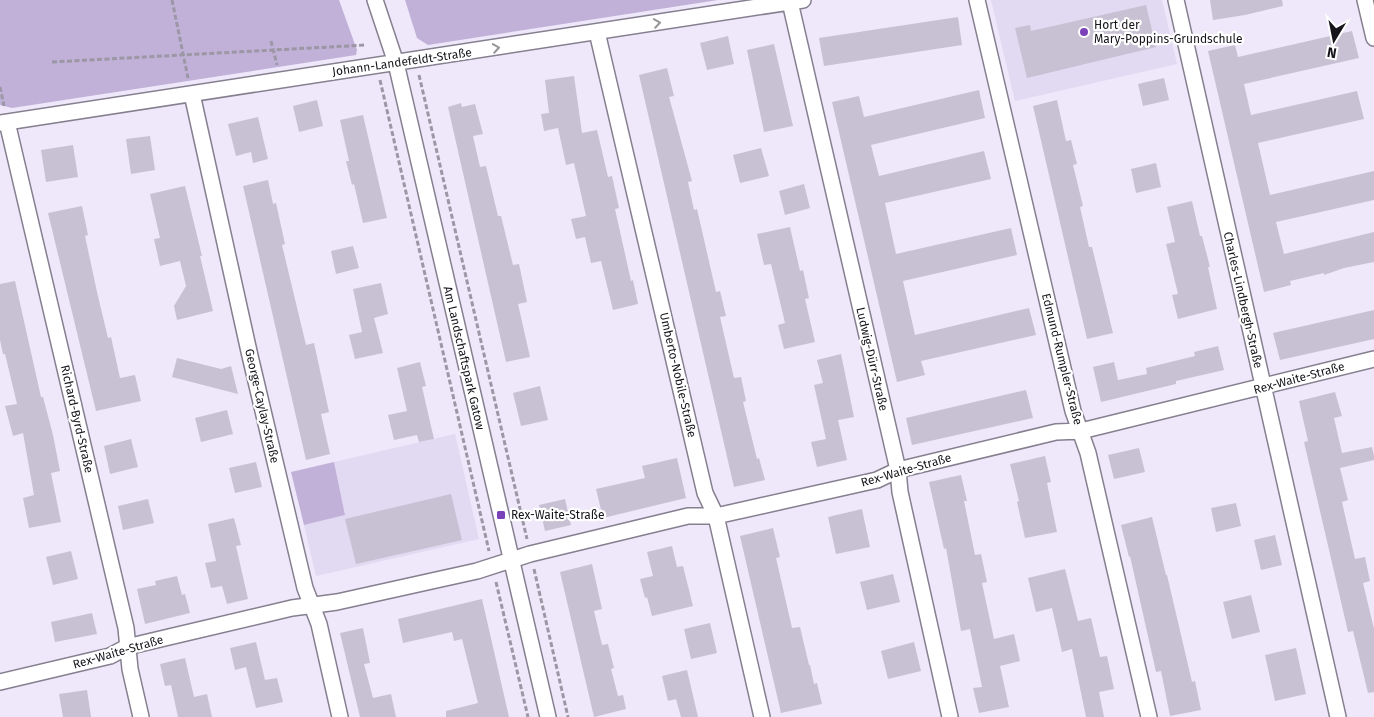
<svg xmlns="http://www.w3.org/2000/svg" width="1374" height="717" viewBox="0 0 1374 717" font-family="'Fira Sans',sans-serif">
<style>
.built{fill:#e2d9f2}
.green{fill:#c1b1d8}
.building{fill:#c8c1d3}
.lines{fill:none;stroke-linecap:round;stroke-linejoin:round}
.minor-casing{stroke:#857f8f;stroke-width:18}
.path{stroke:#9b97a4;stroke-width:3;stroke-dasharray:5 2.5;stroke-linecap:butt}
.minor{stroke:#fff;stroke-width:15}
.oneway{stroke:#969598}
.poi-dot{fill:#7b41b8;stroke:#fff;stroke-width:2}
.labels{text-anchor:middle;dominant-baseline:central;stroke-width:4.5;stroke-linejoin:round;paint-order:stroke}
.poi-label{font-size:12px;fill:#16141a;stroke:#fff;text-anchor:start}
.street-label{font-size:12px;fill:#16141a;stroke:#fff}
</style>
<rect width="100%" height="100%" fill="#eee8fa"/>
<path class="built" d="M 991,0 L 1162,0 L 1177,64 L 1015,101 Z
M 455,434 L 479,539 L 316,576 L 304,525 L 345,515 L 334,462 Z"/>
<path class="green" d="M 0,0 L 339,0 L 357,50 L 356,55 L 12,108 L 0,105 Z
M 405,0 L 718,0 L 428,45 L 417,38 Z
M 334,462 L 345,515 L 304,525 L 291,472 Z"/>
<path class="building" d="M 1210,0 L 1282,0 L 1283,6 L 1245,15 L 1213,20 Z
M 1146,5 L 1156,47 L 1027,78 L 1015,28 L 1030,25 L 1031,31 Z
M 958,17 L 962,45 L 824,66 L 819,38 Z
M 1352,31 L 1359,58 L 1244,84 L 1251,115 L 1357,91 L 1364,119 L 1258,143 L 1270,195 L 1374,171 L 1374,200 L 1276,222 L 1284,254 L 1374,232 L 1374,262 L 1344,268 L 1324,275 L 1324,273 L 1290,281 L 1291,285 L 1264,292 L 1208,51 L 1235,45 L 1238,57 Z
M 728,36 L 734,64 L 707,70 L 700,43 Z
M 774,44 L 793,126 L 764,132 L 747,50 Z
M 667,68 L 674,96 L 669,97 L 692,181 L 688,182 L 694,210 L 697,209 L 716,292 L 720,291 L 726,316 L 720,317 L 734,378 L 741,377 L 746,401 L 743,402 L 757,459 L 759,458 L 765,480 L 734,487 L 639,75 Z
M 574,76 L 582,133 L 597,130 L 608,177 L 612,176 L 619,208 L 615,209 L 631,281 L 633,280 L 638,304 L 613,310 L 601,261 L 591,263 L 585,237 L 576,239 L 571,219 L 586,216 L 574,163 L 566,165 L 558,128 L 544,131 L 541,114 L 549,113 L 545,80 Z
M 1164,78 L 1169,100 L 1143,106 L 1138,84 Z
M 979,90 L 985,118 L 871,145 L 879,176 L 984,151 L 991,179 L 885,203 L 890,226 L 896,254 L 1011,228 L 1017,255 L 903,281 L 915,335 L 1029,308 L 1036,335 L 921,361 L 925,375 L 897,382 L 832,102 L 859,96 L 864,117 Z
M 317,100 L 323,126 L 299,132 L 293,106 Z
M 1057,100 L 1066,141 L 1071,140 L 1077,164 L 1073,165 L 1083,206 L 1080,207 L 1089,247 L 1092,247 L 1113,333 L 1087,339 L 1033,106 Z
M 461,103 L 462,107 L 475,104 L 483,134 L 473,136 L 480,167 L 486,166 L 498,216 L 501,216 L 513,265 L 519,264 L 527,302 L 518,304 L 530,357 L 506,362 L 448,107 Z
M 363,115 L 387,218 L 363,223 L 354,184 L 352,185 L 346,161 L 349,161 L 340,120 Z
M 258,117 L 268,159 L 253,163 L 251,152 L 236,156 L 228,124 Z
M 150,136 L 155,170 L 131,174 L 126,139 Z
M 73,145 L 78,177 L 46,182 L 41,150 Z
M 761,148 L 769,176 L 740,183 L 733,155 Z
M 1156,163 L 1161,187 L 1136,193 L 1131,169 Z
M 268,180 L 273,204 L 276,203 L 285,244 L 282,245 L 306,345 L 314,343 L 329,412 L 321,414 L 330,454 L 306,460 L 243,186 Z
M 804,184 L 810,208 L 785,215 L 779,191 Z
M 185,186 L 202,256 L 200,256 L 213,311 L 177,320 L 174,306 L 186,286 L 180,261 L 160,266 L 154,239 L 160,238 L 150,194 Z
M 1192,201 L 1200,236 L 1202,236 L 1210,267 L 1208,267 L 1217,309 L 1178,319 L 1172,295 L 1178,294 L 1166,244 L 1175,242 L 1167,207 Z
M 82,206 L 88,235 L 85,236 L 97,292 L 108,338 L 111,337 L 120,378 L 135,375 L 141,401 L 96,411 L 48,213 Z
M 790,227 L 800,271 L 803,270 L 809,298 L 805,299 L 815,342 L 784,349 L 778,325 L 785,323 L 771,264 L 764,265 L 757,234 Z
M 353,246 L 359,268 L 336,274 L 331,251 Z
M 15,281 L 41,397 L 43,397 L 53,435 L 60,471 L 51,473 L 61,522 L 29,528 L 23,498 L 34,495 L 23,433 L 13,436 L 5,406 L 17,404 L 5,354 L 3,354 L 0,340 L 0,284 Z
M 381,283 L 388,314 L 374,318 L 383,353 L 355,359 L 349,335 L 362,332 L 353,289 Z
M 1374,310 L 1374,339 L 1280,360 L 1273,333 Z
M 1218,346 L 1224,370 L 1176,381 L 1176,384 L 1101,402 L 1093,367 L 1114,362 L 1118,380 L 1147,374 L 1146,368 L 1195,356 L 1194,352 Z
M 841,354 L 854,417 L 838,420 L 847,460 L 817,467 L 811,442 L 826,439 L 814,385 L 823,383 L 817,360 Z
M 177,358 L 221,369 L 231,366 L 238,394 L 172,377 Z
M 420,362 L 426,386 L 422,387 L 434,439 L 419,442 L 417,435 L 394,440 L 388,415 L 407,411 L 397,368 Z
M 540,386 L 548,420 L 521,426 L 513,393 Z
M 1026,390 L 1033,418 L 912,445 L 906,418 Z
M 1335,392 L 1342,416 L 1334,418 L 1342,453 L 1372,447 L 1374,456 L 1374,460 L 1340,468 L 1348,500 L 1342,502 L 1355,559 L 1365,557 L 1370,581 L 1363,583 L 1374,629 L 1374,692 L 1368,693 L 1353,631 L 1348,632 L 1304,442 L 1308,441 L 1299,401 Z
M 227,410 L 233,434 L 201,442 L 195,418 Z
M 131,439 L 138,467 L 110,474 L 104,446 Z
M 1139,448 L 1145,472 L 1114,479 L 1108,455 Z
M 1045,456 L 1051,482 L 1047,483 L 1057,532 L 1025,538 L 1017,502 L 1019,501 L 1010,464 Z
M 677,458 L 686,498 L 603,518 L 596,489 L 645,478 L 642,466 Z
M 256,462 L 262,487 L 235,493 L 229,468 Z
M 961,475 L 967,501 L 964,501 L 975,555 L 981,554 L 987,582 L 982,583 L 994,639 L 1014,634 L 1020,661 L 1000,666 L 1009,707 L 979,713 L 973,688 L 982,687 L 970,629 L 961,631 L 946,548 L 944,549 L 929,482 Z
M 451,494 L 462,540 L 356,564 L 345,519 Z
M 148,499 L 154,523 L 123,530 L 118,506 Z
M 565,499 L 571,525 L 545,531 L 539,505 Z
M 1236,503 L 1241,526 L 1216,532 L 1211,508 Z
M 862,509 L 870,547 L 836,554 L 828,517 Z
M 1152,517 L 1166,575 L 1167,575 L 1192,682 L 1195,681 L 1201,710 L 1170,716 L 1161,671 L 1156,672 L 1130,556 L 1129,557 L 1121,525 Z
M 234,518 L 241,545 L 236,546 L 248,599 L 227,604 L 222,586 L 211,588 L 205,563 L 216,561 L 208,524 Z
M 773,528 L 780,557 L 776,558 L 792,628 L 800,627 L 809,665 L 810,665 L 814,684 L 817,683 L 822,704 L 781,713 L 740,536 Z
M 1275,535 L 1282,565 L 1261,570 L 1254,540 Z
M 672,546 L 677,567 L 683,566 L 693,606 L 652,616 L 647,597 L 645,598 L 640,579 L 653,576 L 647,552 Z
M 71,551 L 78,579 L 53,585 L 46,557 Z
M 592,564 L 602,609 L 594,611 L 602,645 L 608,644 L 614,668 L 611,669 L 618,696 L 623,695 L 626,709 L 594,717 L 560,572 Z
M 1065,569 L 1078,621 L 1091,618 L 1100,657 L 1107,656 L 1114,689 L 1099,692 L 1104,717 L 1086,717 L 1072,649 L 1062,652 L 1052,608 L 1036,612 L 1028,578 Z
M 893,574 L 900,602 L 867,610 L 860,582 Z
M 177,576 L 182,595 L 185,594 L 190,613 L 145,624 L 137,589 L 156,585 L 155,581 Z
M 1251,595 L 1260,632 L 1232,639 L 1223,602 Z
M 482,599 L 509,717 L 446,717 L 446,711 L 478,703 L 462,639 L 454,641 L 452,632 L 403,643 L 398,619 Z
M 92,613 L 97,634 L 55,642 L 51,622 Z
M 710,623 L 717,653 L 691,659 L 684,629 Z
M 363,628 L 370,663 L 364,664 L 373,698 L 391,694 L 396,717 L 360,717 L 340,633 Z
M 256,642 L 265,680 L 277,678 L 283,702 L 256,708 L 246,667 L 235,670 L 230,648 Z
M 914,642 L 921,671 L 888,679 L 881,651 Z
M 1296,648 L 1306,694 L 1275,701 L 1265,655 Z
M 185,658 L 194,697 L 207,694 L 212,717 L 178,717 L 171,685 L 165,686 L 160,664 Z
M 687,670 L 698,717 L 681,717 L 676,699 L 668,701 L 662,676 Z
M 87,690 L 91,717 L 63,717 L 59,694 Z"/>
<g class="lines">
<g class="minor-casing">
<path id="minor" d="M 375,0 L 396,63 L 548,717
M 977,0 L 1073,411 L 1088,453 L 1149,717
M 1176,0 L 1338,717
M 1365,0 L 1374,38
M 790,2 L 898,470 L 900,492 L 950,717
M 597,32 L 705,493 L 716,516 L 762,717
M 192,94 L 250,356 L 305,588 L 319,624 L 340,717
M 7,122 L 126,628 L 130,669 L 141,717
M 0,123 L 803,0
M 0,682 L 110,656 L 127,647 L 152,641 L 292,608 L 337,602 L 477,571 L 530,554 L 688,516 L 716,516 L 877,480 L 898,470 L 1056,432 L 1081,431 L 1374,359"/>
</g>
<path class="path" d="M 172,0 L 188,78
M 271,41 L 277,65
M 52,62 L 366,45
M 419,75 L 527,539
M 380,80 L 489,551
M 0,87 L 4,106
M 534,569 L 568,717
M 496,582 L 528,717"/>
<use href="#minor" class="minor"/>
</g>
<defs><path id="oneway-chevron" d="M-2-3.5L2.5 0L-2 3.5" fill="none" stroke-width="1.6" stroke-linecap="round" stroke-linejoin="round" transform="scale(1.25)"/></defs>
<g class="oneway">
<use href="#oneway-chevron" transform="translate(657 23) rotate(-9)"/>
<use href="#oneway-chevron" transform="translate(496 48) rotate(-9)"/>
</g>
<g class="poi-dot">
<circle cx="1084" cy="32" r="5"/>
<rect x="496" y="510" width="10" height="10" rx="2.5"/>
</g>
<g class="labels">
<g class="poi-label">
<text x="1094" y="25">Hort der<tspan x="1094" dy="14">Mary-Poppins-Grundschule</tspan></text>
<text x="511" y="515">Rex-Waite-Straße</text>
</g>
<g class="street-label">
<text transform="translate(402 62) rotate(-8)">Johann-Landefeldt-Straße</text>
<text transform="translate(1243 300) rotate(77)">Charles-Lindbergh-Straße</text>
<text transform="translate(464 358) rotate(77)">Am Landschaftspark Gatow</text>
<text transform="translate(872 359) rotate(77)">Ludwig-Dürr-Straße</text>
<text transform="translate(1062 359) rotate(76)">Edmund-Rumpler-Straße</text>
<text transform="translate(678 375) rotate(77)">Umberto-Nobile-Straße</text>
<text transform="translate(1299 378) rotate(-15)">Rex-Waite-Straße</text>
<text transform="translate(262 406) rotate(77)">George-Caylay-Straße</text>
<text transform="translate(77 419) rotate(77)">Richard-Byrd-Straße</text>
<text transform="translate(906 470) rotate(-16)">Rex-Waite-Straße</text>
<text transform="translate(118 652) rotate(-16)">Rex-Waite-Straße</text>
</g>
</g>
<g transform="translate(1334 40) rotate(190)" stroke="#ffffff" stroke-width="4" paint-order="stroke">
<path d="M0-4L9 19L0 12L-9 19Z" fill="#16141a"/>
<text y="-8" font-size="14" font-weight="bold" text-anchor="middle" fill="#16141a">N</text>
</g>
</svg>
